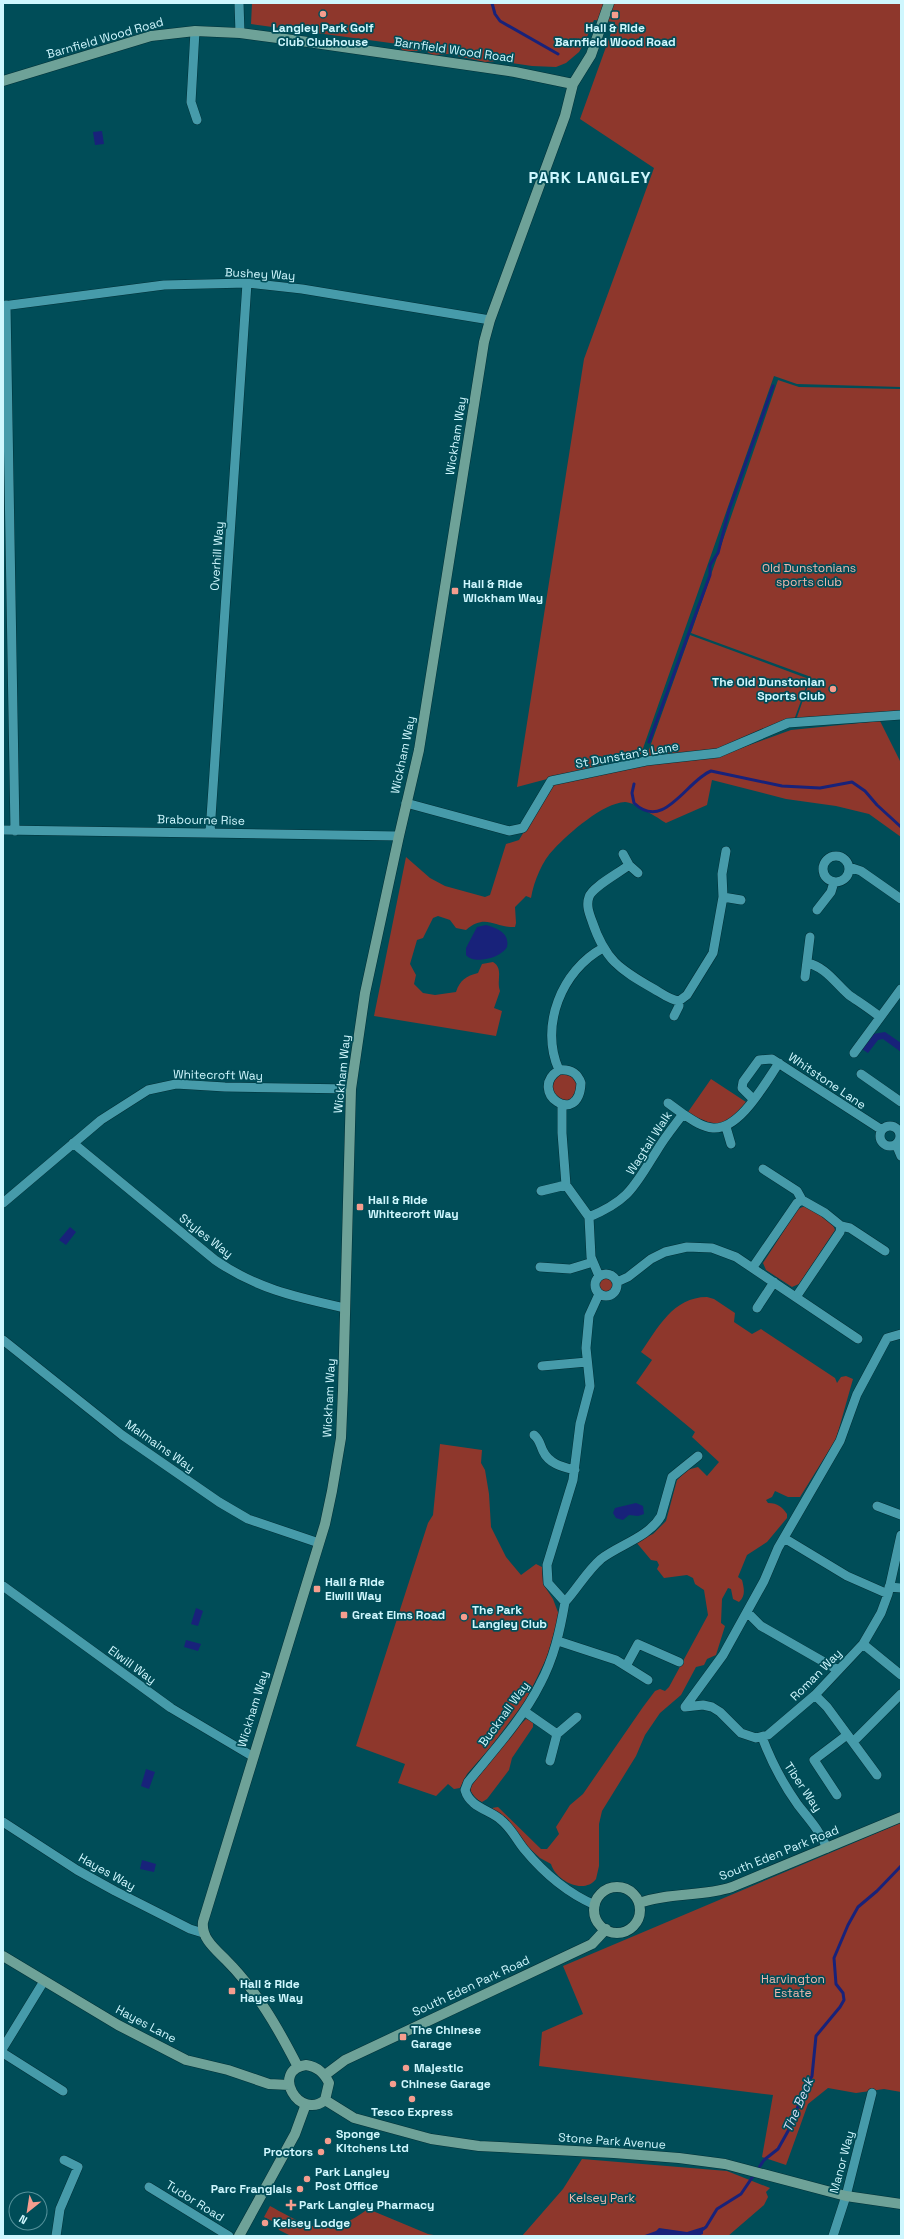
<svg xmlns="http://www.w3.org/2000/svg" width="904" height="2239" viewBox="0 0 904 2239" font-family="'Space Grotesk',sans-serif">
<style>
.green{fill:#8e372c}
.water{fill:#18227a}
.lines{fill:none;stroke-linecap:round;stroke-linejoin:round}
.stream{stroke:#18227a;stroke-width:3}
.street-casing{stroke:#003138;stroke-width:10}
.secondary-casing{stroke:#003138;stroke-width:11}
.street{stroke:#469baa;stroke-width:9}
.secondary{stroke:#6ea298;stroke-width:10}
.poi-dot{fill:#f59d8e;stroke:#004d58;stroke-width:1.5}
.labels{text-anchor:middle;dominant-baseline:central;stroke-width:3.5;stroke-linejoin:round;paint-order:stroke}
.poi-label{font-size:12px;font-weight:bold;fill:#cff7fe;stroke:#004d58;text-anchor:start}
.street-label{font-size:12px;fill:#cff7fe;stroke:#004d58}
.park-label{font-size:12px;fill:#f1b6ac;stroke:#004d58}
.water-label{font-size:13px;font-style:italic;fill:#d0d9f2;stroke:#004d58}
.district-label{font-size:16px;font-weight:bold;letter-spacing:1px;fill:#cff7fe;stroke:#004d58}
</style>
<rect width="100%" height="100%" fill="#004d58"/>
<path class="green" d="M 252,3 L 901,3 L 901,387 L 797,384 L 774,376 L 641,754 L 517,787 L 584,359 L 654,168 L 580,119 L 615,22 L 594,20 L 585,42 L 579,52 L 566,63 L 556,67 L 532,66 L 498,61 L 485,62 L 448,54 L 433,55 L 425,51 L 403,51 L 398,44 L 251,24 Z
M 778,380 L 799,387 L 901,389 L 901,713 L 796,720 L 811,677 L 691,633 Z
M 690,635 L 809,679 L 794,720 L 716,751 L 646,758 Z
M 880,721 L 901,763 L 901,837 L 869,814 L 836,806 L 786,799 L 712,780 L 707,805 L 666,823 C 658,818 634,802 625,802 C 603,803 569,833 554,849 C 542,861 534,881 531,898 L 526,896 L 515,907 L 516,923 L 515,927 C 494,928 486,913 466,930 L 456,928 L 450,920 L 438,916 L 433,918 L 423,938 L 417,940 L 410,964 L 416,975 L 414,984 L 423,993 L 435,995 L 456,992 C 460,980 466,976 478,973 L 482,964 L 493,962 C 504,969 496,980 500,991 L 494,1008 L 502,1011 L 496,1036 L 374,1016 L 406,857 L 430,878 L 445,886 L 485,897 L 490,895 L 506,844 L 519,840 L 553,783 L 648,765 L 717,757 L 791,730 Z
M 565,1072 L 575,1078 L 578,1088 L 571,1099 L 562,1102 L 552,1092 L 554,1078 Z
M 711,1079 L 746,1102 C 725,1127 716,1130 688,1112 Z
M 805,1206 L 832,1223 L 835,1230 L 799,1284 L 792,1287 L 766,1270 L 763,1263 L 798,1209 Z
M598 1285a8 8 0 1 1 16 0a8 8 0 1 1-16 0Z
M 707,1297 L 714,1299 L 735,1313 L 734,1322 L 752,1334 L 761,1329 L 835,1378 L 837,1383 L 841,1377 L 846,1376 L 853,1379 L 836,1439 L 800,1497 L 788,1497 L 775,1491 L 772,1497 L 766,1500 L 768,1503 C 778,1503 782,1507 787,1514 L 787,1518 L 767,1542 L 747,1555 L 738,1577 L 742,1580 C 744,1588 746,1596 739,1602 L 733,1599 L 731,1589 L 728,1588 L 722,1599 L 721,1623 L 725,1626 L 716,1655 L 707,1659 L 704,1665 L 696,1667 L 681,1695 L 660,1713 L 645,1735 L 636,1756 L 602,1811 L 599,1824 L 599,1866 L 596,1879 C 584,1895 556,1881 551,1864 L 540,1858 L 528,1847 L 515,1828 L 492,1808 L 498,1807 L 541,1849 L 547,1849 L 559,1834 L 556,1827 L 570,1805 L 583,1794 L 643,1707 L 655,1691 L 660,1689 L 665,1691 L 669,1687 L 708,1615 L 704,1590 L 695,1584 L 693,1578 L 687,1575 L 664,1578 L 657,1569 L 659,1565 L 657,1561 L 651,1560 L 636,1542 L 653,1534 L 666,1521 L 677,1480 L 687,1470 L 698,1467 L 707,1476 L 719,1462 L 692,1437 L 695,1432 L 636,1383 L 652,1360 L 641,1352 C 658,1328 673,1297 707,1297 Z
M 440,1444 L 482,1450 L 481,1463 L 485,1470 L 489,1494 L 491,1527 L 506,1557 L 521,1575 L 536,1564 L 542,1567 L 543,1584 L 553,1599 L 559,1615 L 547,1657 L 526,1700 L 490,1748 L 467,1774 L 460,1788 L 454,1789 L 448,1784 L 436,1796 L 398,1783 L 405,1764 L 356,1746 L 428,1523 L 433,1515 Z
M 526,1719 L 533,1721 L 533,1727 L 512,1758 L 509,1770 L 487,1799 L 482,1802 C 477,1800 470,1793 470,1787 L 512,1733 Z
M 901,1823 L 901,2092 L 884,2089 L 856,2093 L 828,2088 L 808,2104 L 786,2165 L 762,2157 L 773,2095 L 539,2066 L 542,2032 L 583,2014 L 563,1966 Z
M 582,2159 L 727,2171 L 770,2188 L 766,2192 L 768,2197 L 764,2205 L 728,2236 L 522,2236 L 563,2189 Z
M 270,2206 C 312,2229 327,2239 368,2209 L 428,2234 L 439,2236 L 291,2236 L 279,2230 L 276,2223 L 264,2217 Z"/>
<path class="water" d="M 102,131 L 104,144 L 95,145 L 93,132 Z
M 486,925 C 497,928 510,933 507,947 C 501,958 474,965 466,955 L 466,948 L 477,927 Z
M 885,1032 L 901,1043 L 901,1052 L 883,1039 L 878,1040 L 868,1053 L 862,1049 L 873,1034 Z
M 70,1227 L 76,1232 L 66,1245 L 59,1240 Z
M 636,1503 L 643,1506 L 644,1514 L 638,1516 L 629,1515 L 623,1520 L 616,1518 L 613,1513 L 615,1508 Z
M 196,1608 L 203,1611 L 198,1626 L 191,1624 Z
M 186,1640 L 201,1644 L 198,1651 L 184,1647 Z
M 146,1769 L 155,1772 L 149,1789 L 141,1786 Z
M 142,1860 L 156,1864 L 154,1872 L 140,1869 Z
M 703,2227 L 703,2234 L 698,2236 L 642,2236 L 656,2231 L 659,2228 L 687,2232 Z"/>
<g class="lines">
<path class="stream" d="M 492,3 L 495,14 L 500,21 L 558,54
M 649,742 L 710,575 L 710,565 L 718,553 L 729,510 L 773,386
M 634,784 L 632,793 L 634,803 C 664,832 687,780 711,771 L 782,786 L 820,788 L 852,782 L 865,791 L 877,805 L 901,827
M 699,2232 L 706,2227 L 717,2209 L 741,2194 L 764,2160 L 778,2149 L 792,2124 L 801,2097 L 812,2076 L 816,2036 L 840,2007 L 844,2000 L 843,1993 L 836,1984 L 834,1958 L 848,1925 L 858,1907 L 877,1891 L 901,1866"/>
<g class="street-casing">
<path id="street" d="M 239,3 L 240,33
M 195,31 L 191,102 L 197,120
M 6,305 L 15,831
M 3,306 L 164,285 L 247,283 L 302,289 L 490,320
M 406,803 L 509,831 L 523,828 L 551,781 L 646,761 L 718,753 L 788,723 L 901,715
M 3,830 L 399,836
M 210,832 L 247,283
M 623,854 L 629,865 C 619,873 592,887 589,897 C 586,905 589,913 592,921 C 605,960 619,969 654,989 C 661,993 670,1000 679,1001 L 687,995 L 713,953 L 723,897 L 722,874 L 726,851
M823 869a13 13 0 1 1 26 0a13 13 0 1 1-26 0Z
M 629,865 L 638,873
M 849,867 L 861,871 L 901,899
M 723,897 L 741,900
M 817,910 L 831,892 L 834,882
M 807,963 C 826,967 835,983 849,995 C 859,1002 870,1009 880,1017
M 805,977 L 810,937
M 674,1016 L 679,1006 L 679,1001
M 854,1053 L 901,989
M 559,1070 C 539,1026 562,970 603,948
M 559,1070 C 570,1069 577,1072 581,1083 C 579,1129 526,1091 559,1070 Z
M 861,1074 L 901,1102
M 753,1099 L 742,1088 L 743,1082 L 759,1060 L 772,1059 L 882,1130
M 668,1103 L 683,1114
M 562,1106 L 562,1133 L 566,1185 L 589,1217 L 591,1257 L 599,1276
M880 1136a10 10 0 1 1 20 0a10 10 0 1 1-20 0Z
M 726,1127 L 731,1144
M 73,1143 L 215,1260 C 257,1289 296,1297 345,1308
M 896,1144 L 901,1156
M 763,1169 L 797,1191 L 802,1200
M 541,1191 L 566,1185
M 3,1203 L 101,1120 L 148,1090 L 176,1084 L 225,1087 L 351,1089
M 589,1217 C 630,1200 634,1186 656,1152 C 664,1138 674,1126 683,1114 C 692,1120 702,1127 713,1128 C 740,1130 765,1083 779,1063
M 540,1267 L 570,1269 L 593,1262
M 753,1267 L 797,1203 L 802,1200 L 825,1213 L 841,1226 L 850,1228 L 885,1251
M595 1285a11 11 0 1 1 22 0a11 11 0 1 1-22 0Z
M 617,1282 L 628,1277 L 651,1259 L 665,1252 L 687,1247 L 712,1248 L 736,1257 L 858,1339
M 796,1297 L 840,1232 L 841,1226
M 757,1308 L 774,1282
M 3,1340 L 122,1435 L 219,1502 L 248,1519 L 319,1543
M 542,1366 L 587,1362
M 534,1435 C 540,1440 540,1445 543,1451 C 549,1464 563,1467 575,1470
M 877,1506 L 901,1515
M 784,1538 L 847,1576 L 888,1594
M 3,1586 L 171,1708 L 252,1756
M 889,1587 L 901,1588
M 565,1602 C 560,1631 554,1658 540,1684 C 522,1720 493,1751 468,1782 L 465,1790 C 470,1808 491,1810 501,1820 C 511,1828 516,1839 524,1849 C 543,1872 567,1893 595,1905
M 565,1602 L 548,1583 L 547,1565 L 573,1480 L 580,1424 L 590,1386 L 586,1348 L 589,1316 L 599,1294
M 565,1602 C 577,1589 587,1571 601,1559 C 619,1545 649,1537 661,1516 L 672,1477 L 698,1456
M 747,1612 L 761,1626 L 838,1670
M 558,1641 L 616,1660 L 648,1680
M 863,1644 L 901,1675
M 626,1666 L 638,1644 L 679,1662
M 815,1695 L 827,1707 L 877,1775
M 685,1707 L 723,1655 L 764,1581 L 778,1548 L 840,1441 L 857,1394 L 887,1338 L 901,1334
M 685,1707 L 703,1705 L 712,1707 L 720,1712 L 741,1733 L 756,1738 L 768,1735 L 815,1695 L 863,1644 L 881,1613 L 888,1594 L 901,1535
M 524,1711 L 557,1734 L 550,1761
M 557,1734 L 577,1717
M 762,1737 C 771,1761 783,1784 798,1805 C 809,1819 820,1831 827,1848
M 853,1742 L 901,1694
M 837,1795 L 814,1760 L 847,1735
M 3,1822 L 77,1870 L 115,1891 L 190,1929 L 203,1933
M 3,2048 L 44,1981
M 3,2053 L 63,2091
M 149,2187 L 229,2236
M 56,2236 L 60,2209 L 78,2167 L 64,2160
M 833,2236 L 846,2196 L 872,2093"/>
</g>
<g class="secondary-casing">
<path id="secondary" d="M 3,81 L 151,36 L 195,31 L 240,33 L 308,42 L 515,72 L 573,84
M594 1910a23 23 0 1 1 46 0a23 23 0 1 1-46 0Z
M 639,1903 C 670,1892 702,1897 732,1887 L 901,1817
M 3,1956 L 118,2025 L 186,2060 L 228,2070 L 269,2084 L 289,2085
M 306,2065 C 318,2067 324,2073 329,2083 L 325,2100 C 299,2121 270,2070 306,2065 Z
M 298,2067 C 278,2028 257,1991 226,1960 C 215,1949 201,1938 203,1922 L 325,1524 L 332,1491 L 341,1438 L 343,1390 L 351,1089 L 365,993 L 399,836 L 419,750 L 484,342 L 490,320 L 565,116 L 573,84 L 591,55 L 609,3
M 325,2075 L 345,2060 L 592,1944 L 606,1929
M 325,2100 L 354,2118 L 431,2139 L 479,2146 L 614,2153 L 679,2158 L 725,2164 L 846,2196 L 901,2204
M 239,2236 L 295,2134 L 306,2104"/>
</g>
<use href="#street" class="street"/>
<use href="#secondary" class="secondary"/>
</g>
<g class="poi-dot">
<circle cx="323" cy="14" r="4"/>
<rect x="611" y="11" width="8" height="8" rx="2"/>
<rect x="451" y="587" width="8" height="8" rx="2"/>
<circle cx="833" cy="689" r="4"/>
<rect x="356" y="1203" width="8" height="8" rx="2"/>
<rect x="313" y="1585" width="8" height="8" rx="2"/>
<rect x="340" y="1611" width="8" height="8" rx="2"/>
<circle cx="464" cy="1617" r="4"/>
<rect x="228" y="1987" width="8" height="8" rx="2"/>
<rect x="399" y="2033" width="8" height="8" rx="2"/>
<circle cx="406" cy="2068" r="4"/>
<circle cx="393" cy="2084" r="4"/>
<circle cx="412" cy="2099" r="4"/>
<circle cx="328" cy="2141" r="4"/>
<circle cx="321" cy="2152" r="4"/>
<circle cx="307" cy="2179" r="4"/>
<circle cx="300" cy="2189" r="4"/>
<path d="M289 2199h4v4h4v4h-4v4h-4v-4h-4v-4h4z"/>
<circle cx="265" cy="2223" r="4"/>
</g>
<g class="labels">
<g class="poi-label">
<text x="323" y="28" text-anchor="middle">Langley Park Golf<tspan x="323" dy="14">Club Clubhouse</tspan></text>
<text x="615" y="28" text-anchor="middle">Hail &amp; Ride<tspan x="615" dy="14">Barnfield Wood Road</tspan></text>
<text x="463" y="584">Hail &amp; Ride<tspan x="463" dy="14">Wickham Way</tspan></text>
<text x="825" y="682" text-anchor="end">The Old Dunstonian<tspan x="825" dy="14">Sports Club</tspan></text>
<text x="368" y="1200">Hail &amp; Ride<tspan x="368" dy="14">Whitecroft Way</tspan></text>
<text x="325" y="1582">Hail &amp; Ride<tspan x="325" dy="14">Elwill Way</tspan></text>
<text x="472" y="1610">The Park<tspan x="472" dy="14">Langley Club</tspan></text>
<text x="352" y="1615">Great Elms Road</text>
<text x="240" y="1984">Hail &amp; Ride<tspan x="240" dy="14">Hayes Way</tspan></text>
<text x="411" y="2030">The Chinese<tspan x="411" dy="14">Garage</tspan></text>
<text x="414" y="2068">Majestic</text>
<text x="401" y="2084">Chinese Garage</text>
<text x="412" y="2112" text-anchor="middle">Tesco Express</text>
<text x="336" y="2134">Sponge<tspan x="336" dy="14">Kitchens Ltd</tspan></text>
<text x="313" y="2152" text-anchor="end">Proctors</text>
<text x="315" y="2172">Park Langley<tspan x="315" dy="14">Post Office</tspan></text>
<text x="292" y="2189" text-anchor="end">Parc Franglais</text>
<text x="299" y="2205">Park Langley Pharmacy</text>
<text x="273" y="2223">Kelsey Lodge</text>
</g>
<g class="street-label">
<text transform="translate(105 38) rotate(-16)">Barnfield Wood Road</text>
<text transform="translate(454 50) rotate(8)">Barnfield Wood Road</text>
<text transform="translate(260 274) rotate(3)">Bushey Way</text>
<text transform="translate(456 436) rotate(-81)">Wickham Way</text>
<text transform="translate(217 556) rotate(-86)">Overhill Way</text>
<text transform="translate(403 755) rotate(-78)">Wickham Way</text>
<text transform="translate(627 755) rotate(-10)">St Dunstan's Lane</text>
<text transform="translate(201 820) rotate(1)">Brabourne Rise</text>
<text transform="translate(342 1074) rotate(-84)">Wickham Way</text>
<text transform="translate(218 1075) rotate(1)">Whitecroft Way</text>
<text transform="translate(827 1081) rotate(34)">Whitstone Lane</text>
<text transform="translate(649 1143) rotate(-57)">Wagtail Walk</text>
<text transform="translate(206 1236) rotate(38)">Styles Way</text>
<text transform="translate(329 1398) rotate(-87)">Wickham Way</text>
<text transform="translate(160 1446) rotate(35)">Malmains Way</text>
<text transform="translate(132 1665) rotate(36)">Elwill Way</text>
<text transform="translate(816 1675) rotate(-45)">Roman Way</text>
<text transform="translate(253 1709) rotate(-73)">Wickham Way</text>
<text transform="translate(504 1714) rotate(-54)">Bucknall Way</text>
<text transform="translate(803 1787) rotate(56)">Tiber Way</text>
<text transform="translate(779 1853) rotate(-22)">South Eden Park Road</text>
<text transform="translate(107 1872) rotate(29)">Hayes Way</text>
<text transform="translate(471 1986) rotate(-25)">South Eden Park Road</text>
<text transform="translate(146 2024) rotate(28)">Hayes Lane</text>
<text transform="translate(612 2141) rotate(4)">Stone Park Avenue</text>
<text transform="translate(842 2162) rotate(-75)">Manor Way</text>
<text transform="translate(195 2201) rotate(32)">Tudor Road</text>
</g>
<g class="park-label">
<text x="809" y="568">Old Dunstonians<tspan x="809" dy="14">sports club</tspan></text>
<text x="793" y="1979">Harvington<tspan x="793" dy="14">Estate</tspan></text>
<text x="602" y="2198">Kelsey Park</text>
</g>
<g class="water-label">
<text transform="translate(798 2105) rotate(-67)">The Beck</text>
</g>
<g class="district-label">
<text x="590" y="177">PARK LANGLEY</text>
</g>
</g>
<rect width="904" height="2239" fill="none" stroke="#cff7fe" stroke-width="8"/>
<g transform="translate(28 2211) rotate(210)"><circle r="19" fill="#004d58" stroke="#53919a"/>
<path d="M0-3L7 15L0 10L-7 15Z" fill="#f59d8e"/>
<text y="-6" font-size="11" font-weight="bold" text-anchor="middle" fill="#cff7fe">N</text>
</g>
</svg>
